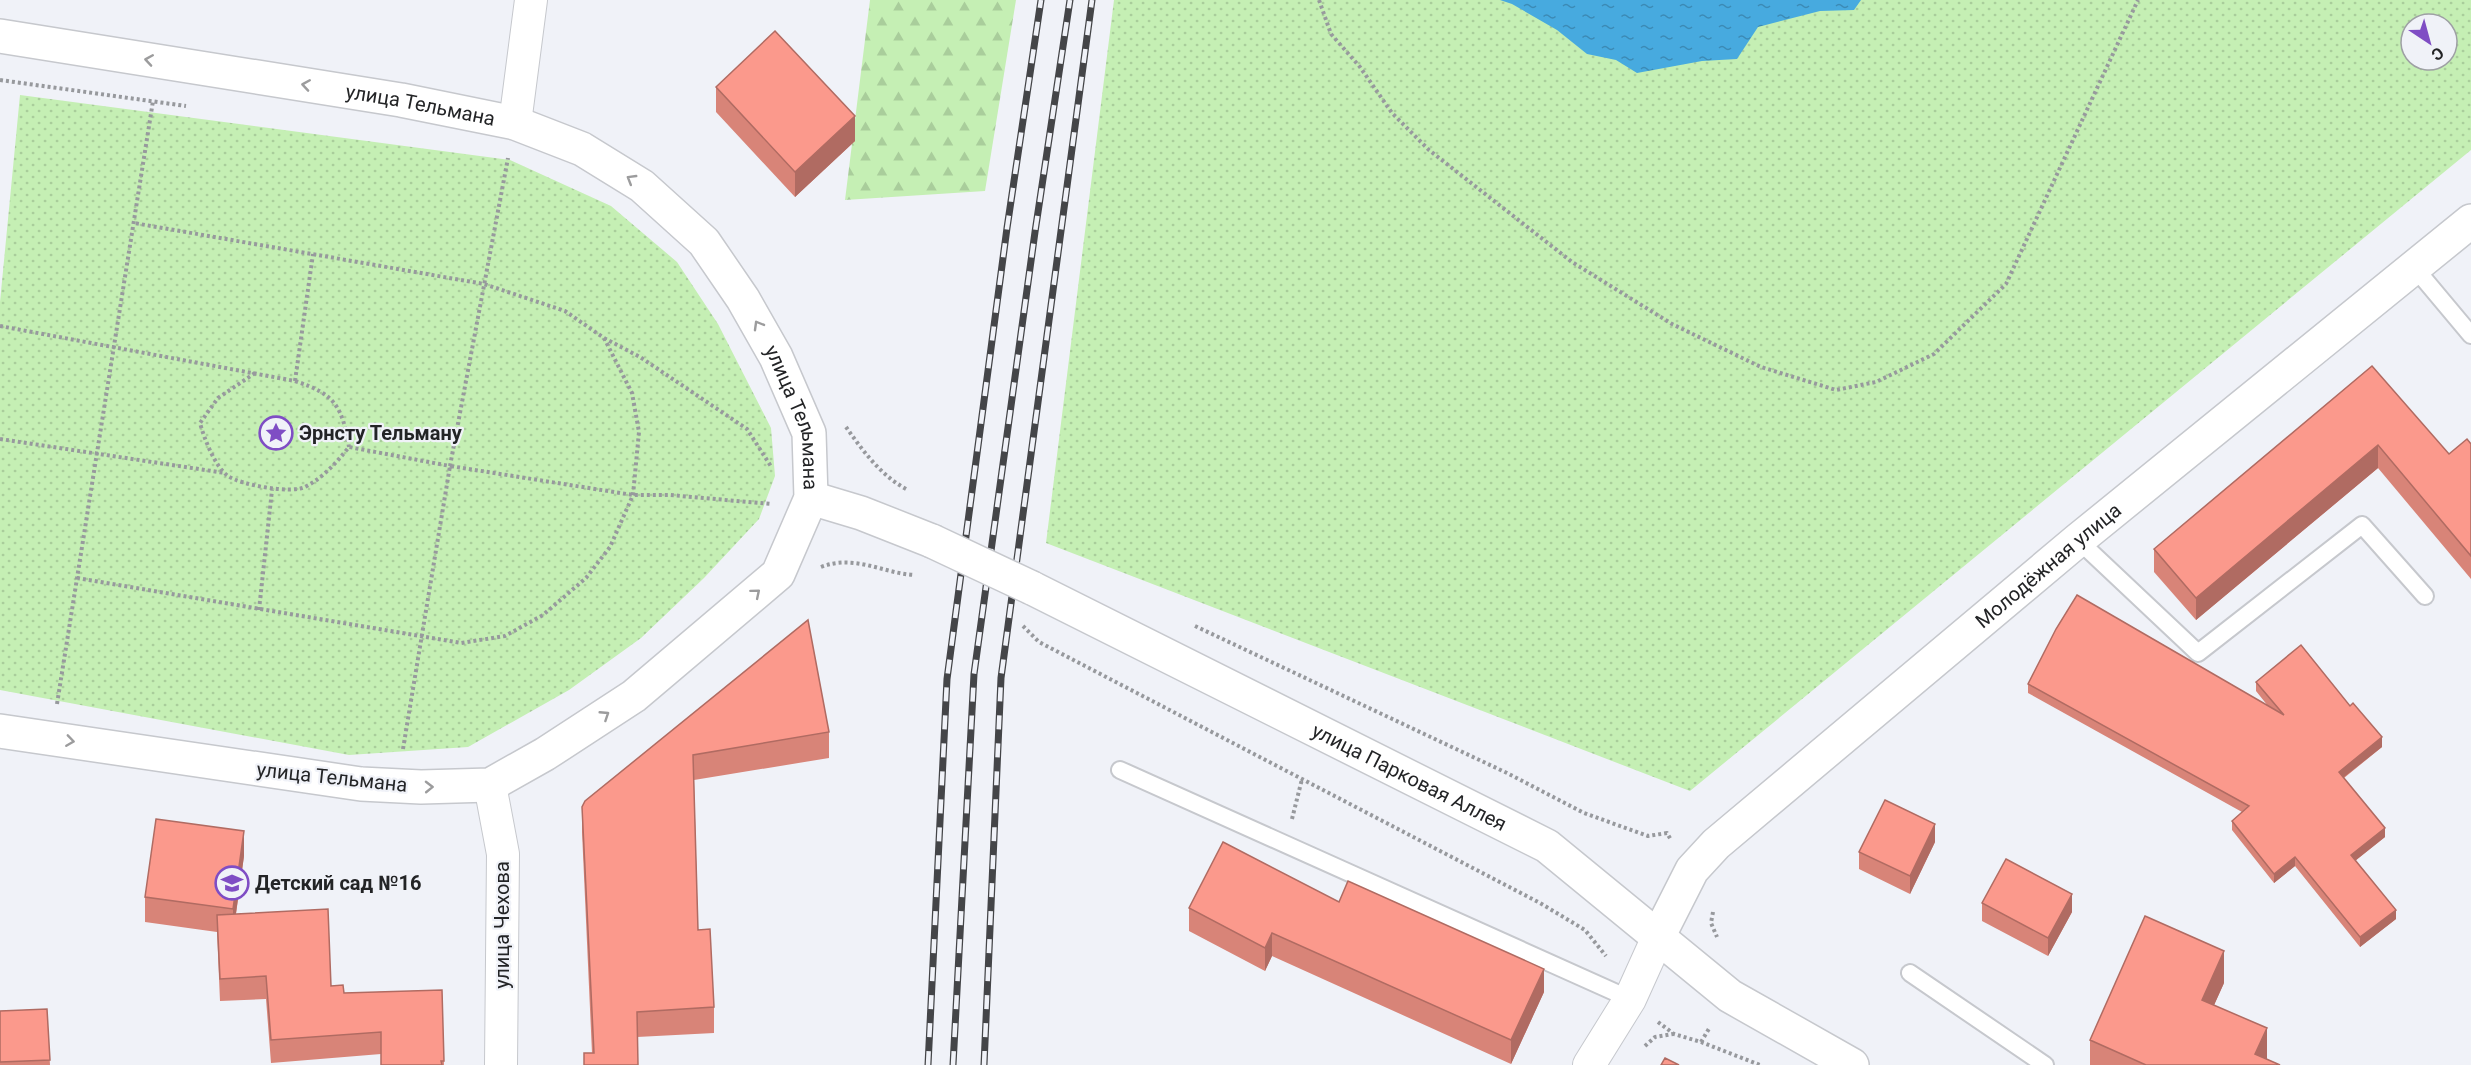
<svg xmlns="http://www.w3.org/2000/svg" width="2471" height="1065" viewBox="0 0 2471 1065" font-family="Roboto,sans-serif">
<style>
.green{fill:url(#green-dots);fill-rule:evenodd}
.forest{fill:url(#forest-firs)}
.water{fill:url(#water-ripples)}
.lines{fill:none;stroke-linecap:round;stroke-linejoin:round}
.service-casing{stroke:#c6c8cd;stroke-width:20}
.minor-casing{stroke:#c6c8cd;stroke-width:34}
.tertiary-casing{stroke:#c6c8cd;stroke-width:36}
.path{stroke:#97999d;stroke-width:4;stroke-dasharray:3 3;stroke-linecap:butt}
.service{stroke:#fff;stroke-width:16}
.minor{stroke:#fff;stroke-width:32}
.tertiary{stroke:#fff;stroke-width:33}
.rail-casing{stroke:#444548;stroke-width:7}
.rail{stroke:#f0f2f8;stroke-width:4.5;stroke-dasharray:14;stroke-linecap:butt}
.tertiary-bridge-casing{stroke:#c6c8cd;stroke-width:36;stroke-linecap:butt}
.tertiary-bridge{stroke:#fff;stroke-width:33}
.wall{fill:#d88478}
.shaded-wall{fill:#b06b62}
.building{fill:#fb998c;stroke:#b06b62;stroke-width:1.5}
.oneway{stroke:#9c9c9d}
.labels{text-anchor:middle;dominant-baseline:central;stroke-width:4.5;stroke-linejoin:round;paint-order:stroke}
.street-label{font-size:20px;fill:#232426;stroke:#f0f2f8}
.poi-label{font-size:20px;font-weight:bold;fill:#232426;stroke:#f0f2f8;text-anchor:start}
</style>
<defs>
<pattern id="green-dots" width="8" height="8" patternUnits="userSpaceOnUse" patternTransform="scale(1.5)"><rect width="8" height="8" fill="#c5efb4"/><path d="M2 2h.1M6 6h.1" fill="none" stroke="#a9cd9b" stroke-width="1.8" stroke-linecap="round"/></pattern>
<pattern id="forest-firs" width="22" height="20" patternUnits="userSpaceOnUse" patternTransform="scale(1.5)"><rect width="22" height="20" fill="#c5efb4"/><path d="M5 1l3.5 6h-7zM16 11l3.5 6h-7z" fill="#a9cd9b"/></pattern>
<pattern id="water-ripples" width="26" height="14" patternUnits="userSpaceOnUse" patternTransform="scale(1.5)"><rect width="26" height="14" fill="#47aadf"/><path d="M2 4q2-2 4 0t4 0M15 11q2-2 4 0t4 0" fill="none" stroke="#3b8ab5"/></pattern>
</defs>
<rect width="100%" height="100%" fill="#f0f2f8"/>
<path class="green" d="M 1114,0 L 2471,0 L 2471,150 L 1690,791 L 1046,543 ZM 2411,24 L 2447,24 L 2447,60 L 2411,60 Z
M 20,95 L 510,160 L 611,206 L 677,262 L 718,324 L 771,428 L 775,476 L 759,519 L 704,578 L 641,638 L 569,690 L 468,747 L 349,755 L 0,690 L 0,302 Z"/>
<path class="forest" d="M 870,0 L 1016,0 L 985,191 L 845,200 Z"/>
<path class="water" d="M 1500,0 L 1861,0 L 1854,10 L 1820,11 L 1758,27 L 1737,59 L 1702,61 L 1637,73 L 1616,60 L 1587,54 L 1557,30 L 1512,4 Z"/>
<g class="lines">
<g class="service-casing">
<path id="service" d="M 2414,267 L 2471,335
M 2078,540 L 2198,653 L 2362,525 L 2425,596
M 1120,770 L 1630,999
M 1910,973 L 2045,1065"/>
</g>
<g class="minor-casing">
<path id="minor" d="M 515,123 L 531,0
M 490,785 L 503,854 L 501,1065
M 1589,1065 L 1630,999 L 1658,937"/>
</g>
<g class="tertiary-casing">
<g id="tertiary">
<path id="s1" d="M 0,36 L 401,100 L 515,123 L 582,149 L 642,186 L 704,242 L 743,299 L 776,357 L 809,433 L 811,498 L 778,574 L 634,696 L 545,754 L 490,785 L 421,787 L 361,784 L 0,731"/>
<path d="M 811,498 L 861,513 L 932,541"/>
<path id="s2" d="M 1032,588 L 1547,846 L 1730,996 L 1852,1065"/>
<path id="s3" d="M 1658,937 L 1692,870 L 1716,844 L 2078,540 L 2471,221"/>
</g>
</g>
<path class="path" d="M 1319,0 L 1331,34 L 1360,67 L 1392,113 L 1429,150 L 1572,262 L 1672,324 L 1761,367 L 1836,390 L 1876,382 L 1934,354 L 2006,284 L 2138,0
M 0,80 L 186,106
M 0,326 L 295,381 C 335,394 342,406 349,447
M 604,338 L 640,357 L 747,429 L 772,468
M 255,373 L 218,398 L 200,423 C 204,438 215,467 228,476 C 241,485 291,494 305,487 C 324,477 336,463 349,447 L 450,466 L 508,158
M 295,381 L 313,254
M 846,427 C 863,451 881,476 908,490
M 0,439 L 225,473
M 821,567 C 855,554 882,573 914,575
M 77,578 L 461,643 L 505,636 L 543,615 L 586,578 L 610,547 L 633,495 L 639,432 L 632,393 L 604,338 L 565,311 L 484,284 L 134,223
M 259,610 L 272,490
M 1023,626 L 1039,642 L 1540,903 L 1585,930 L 1606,956
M 1195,626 L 1507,773 L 1584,813 L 1648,836 L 1667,833 L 1671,840
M 57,704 L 153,101
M 403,749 L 450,466 L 633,495 L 670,495 L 771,504
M 1292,819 L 1302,779
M 1713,912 L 1711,923 L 1717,937
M 1658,1022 L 1674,1034 L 1701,1042 L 1760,1065
M 1701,1042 L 1710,1027
M 1645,1046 L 1655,1037 L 1673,1034"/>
<use href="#service" class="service"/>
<use href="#minor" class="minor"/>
<use href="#tertiary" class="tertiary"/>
<g class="rail-casing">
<path id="rail" d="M 928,1065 L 947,679 L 1007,228 L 1041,0
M 953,1065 L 974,674 L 1035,232 L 1070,0
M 984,1065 L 1001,678 L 1092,0"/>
</g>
<use href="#rail" class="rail"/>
<g class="tertiary-bridge-casing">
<path id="tertiary-bridge" d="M 932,541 L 1032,588"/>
</g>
<use href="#tertiary-bridge" class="tertiary-bridge"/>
</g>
<path class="wall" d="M 716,87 L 855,141 L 795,197 L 716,112 Z
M 2372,366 L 2449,454 L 2471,444 L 2471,579 L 2378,468 L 2196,620 L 2154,572 L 2154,549 Z
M 808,620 L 829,732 L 829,758 L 694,780 L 698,930 L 714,1007 L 714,1033 L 637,1037 L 592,1053 L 582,832 L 582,807 Z
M 2256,682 L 2382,747 L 2344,778 L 2385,837 L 2355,861 L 2396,919 L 2360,947 L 2295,866 L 2274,883 L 2232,830 L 2232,821 L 2242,812 L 2028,693 L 2028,684 L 2268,706 L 2256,691 Z
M 1935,842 L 1910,894 L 1859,869 L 1859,852 Z
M 244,856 L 236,914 L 331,986 L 344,993 L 442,990 L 444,1065 L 381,1065 L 381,1054 L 271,1063 L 266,999 L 220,1001 L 217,932 L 145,922 L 145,897 Z
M 1339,902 L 1544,992 L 1511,1064 L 1272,956 L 1265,971 L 1189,931 L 1189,908 Z
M 1982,903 L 2072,912 L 2048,956 L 1982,921 Z
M 2224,983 L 2214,1005 L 2267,1059 L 2280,1065 L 2090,1065 L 2090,1040 Z
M 47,1009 L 50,1065 L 0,1065 L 0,1011 Z"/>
<path class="shaded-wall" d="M 855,116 L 855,141 L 795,197 L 795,172 Z
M 2378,445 L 2378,468 L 2196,620 L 2196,598 Z
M 2382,737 L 2382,747 L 2339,781 L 2339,772 Z
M 1935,824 L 1935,842 L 1910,894 L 1910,876 Z
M 2385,828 L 2385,837 L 2351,864 L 2351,855 Z
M 244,831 L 244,856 L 233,934 L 233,909 Z
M 2295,857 L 2295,866 L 2274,883 L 2274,874 Z
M 2072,894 L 2072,912 L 2048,956 L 2048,938 Z
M 2396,910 L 2396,919 L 2360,947 L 2360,937 Z
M 1272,933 L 1272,956 L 1265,971 L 1265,948 Z
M 2224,951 L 2224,983 L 2202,1032 L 2202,1000 Z
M 1544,969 L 1544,992 L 1511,1064 L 1511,1040 Z
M 2267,1028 L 2267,1060 L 2255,1054 Z"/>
<path class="building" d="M 775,31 L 855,116 L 795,172 L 716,87 Z
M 2372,366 L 2449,454 L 2467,439 L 2471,444 L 2471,556 L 2378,445 L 2196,598 L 2154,549 Z
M 2077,595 L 2284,715 L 2256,682 L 2301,645 L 2350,706 L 2353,703 L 2382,737 L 2339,772 L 2385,828 L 2351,855 L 2396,910 L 2360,937 L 2295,857 L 2274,874 L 2232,821 L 2249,806 L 2028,684 L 2056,629 Z
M 808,620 L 829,732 L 693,755 L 698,930 L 710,929 L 714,1007 L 637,1012 L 638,1065 L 584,1065 L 584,1053 L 594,1053 L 582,807 L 585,801 Z
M 1885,800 L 1935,824 L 1910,876 L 1859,852 Z
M 156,819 L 244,831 L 233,909 L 145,897 Z
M 1223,842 L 1339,902 L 1348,881 L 1544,969 L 1511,1040 L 1272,933 L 1265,948 L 1189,908 Z
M 2006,859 L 2072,894 L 2048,938 L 1982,903 Z
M 328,909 L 331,986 L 343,985 L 344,993 L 442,990 L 444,1061 L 441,1061 L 442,1065 L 381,1065 L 381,1032 L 271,1040 L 266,976 L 220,979 L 217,915 Z
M 2145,916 L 2224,951 L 2202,1000 L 2267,1028 L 2255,1054 L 2280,1065 L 2146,1065 L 2090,1040 Z
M 47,1009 L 50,1060 L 0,1062 L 0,1011 Z
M 1665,1058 L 1679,1065 L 1661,1065 Z"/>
<defs><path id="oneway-chevron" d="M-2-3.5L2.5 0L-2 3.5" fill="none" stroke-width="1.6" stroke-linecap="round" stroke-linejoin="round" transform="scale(1.5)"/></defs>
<g class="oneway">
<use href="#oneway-chevron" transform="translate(149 60) rotate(-171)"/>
<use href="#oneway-chevron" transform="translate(306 85) rotate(-171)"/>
<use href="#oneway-chevron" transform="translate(631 179) rotate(-149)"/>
<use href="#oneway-chevron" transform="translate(758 325) rotate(-120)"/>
<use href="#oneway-chevron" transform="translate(756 593) rotate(-40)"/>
<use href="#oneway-chevron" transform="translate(605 715) rotate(-33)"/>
<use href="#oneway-chevron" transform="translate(70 741) rotate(8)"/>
<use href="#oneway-chevron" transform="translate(429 787) rotate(-1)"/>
</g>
<defs>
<g id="sight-ring" transform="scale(1.725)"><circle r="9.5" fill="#f0f2f8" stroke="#7f4dc4" stroke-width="1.5"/><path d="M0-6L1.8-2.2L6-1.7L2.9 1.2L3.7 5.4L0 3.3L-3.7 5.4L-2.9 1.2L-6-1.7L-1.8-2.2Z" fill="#7f4dc4"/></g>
<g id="school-ring" transform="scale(1.725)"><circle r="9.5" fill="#f0f2f8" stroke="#7f4dc4" stroke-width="1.5"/><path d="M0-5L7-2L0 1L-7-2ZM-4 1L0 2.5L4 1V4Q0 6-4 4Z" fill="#7f4dc4"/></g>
</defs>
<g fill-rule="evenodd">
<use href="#sight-ring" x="276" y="433"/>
<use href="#school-ring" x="232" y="883"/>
</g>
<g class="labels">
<g class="street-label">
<text stroke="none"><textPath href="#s1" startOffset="426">улица Тельмана</textPath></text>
<text stroke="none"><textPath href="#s1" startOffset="948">улица Тельмана</textPath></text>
<text stroke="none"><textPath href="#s3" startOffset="544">Молодёжная улица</textPath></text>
<text transform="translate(332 777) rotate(6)">улица Тельмана</text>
<text stroke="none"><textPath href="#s2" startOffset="422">улица Парковая Аллея</textPath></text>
<text transform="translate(502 925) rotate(-90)">улица Чехова</text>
</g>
<g class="poi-label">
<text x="299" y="433">Эрнсту Тельману</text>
<text x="255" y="883">Детский сад №16</text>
</g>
</g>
<g transform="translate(2429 42) rotate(144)"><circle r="28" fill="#f0f2f8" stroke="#9ea0a4" stroke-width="1.5"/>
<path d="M0-4.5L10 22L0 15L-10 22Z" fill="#7f4dc4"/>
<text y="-9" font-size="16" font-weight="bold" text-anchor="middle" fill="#232426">С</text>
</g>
</svg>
